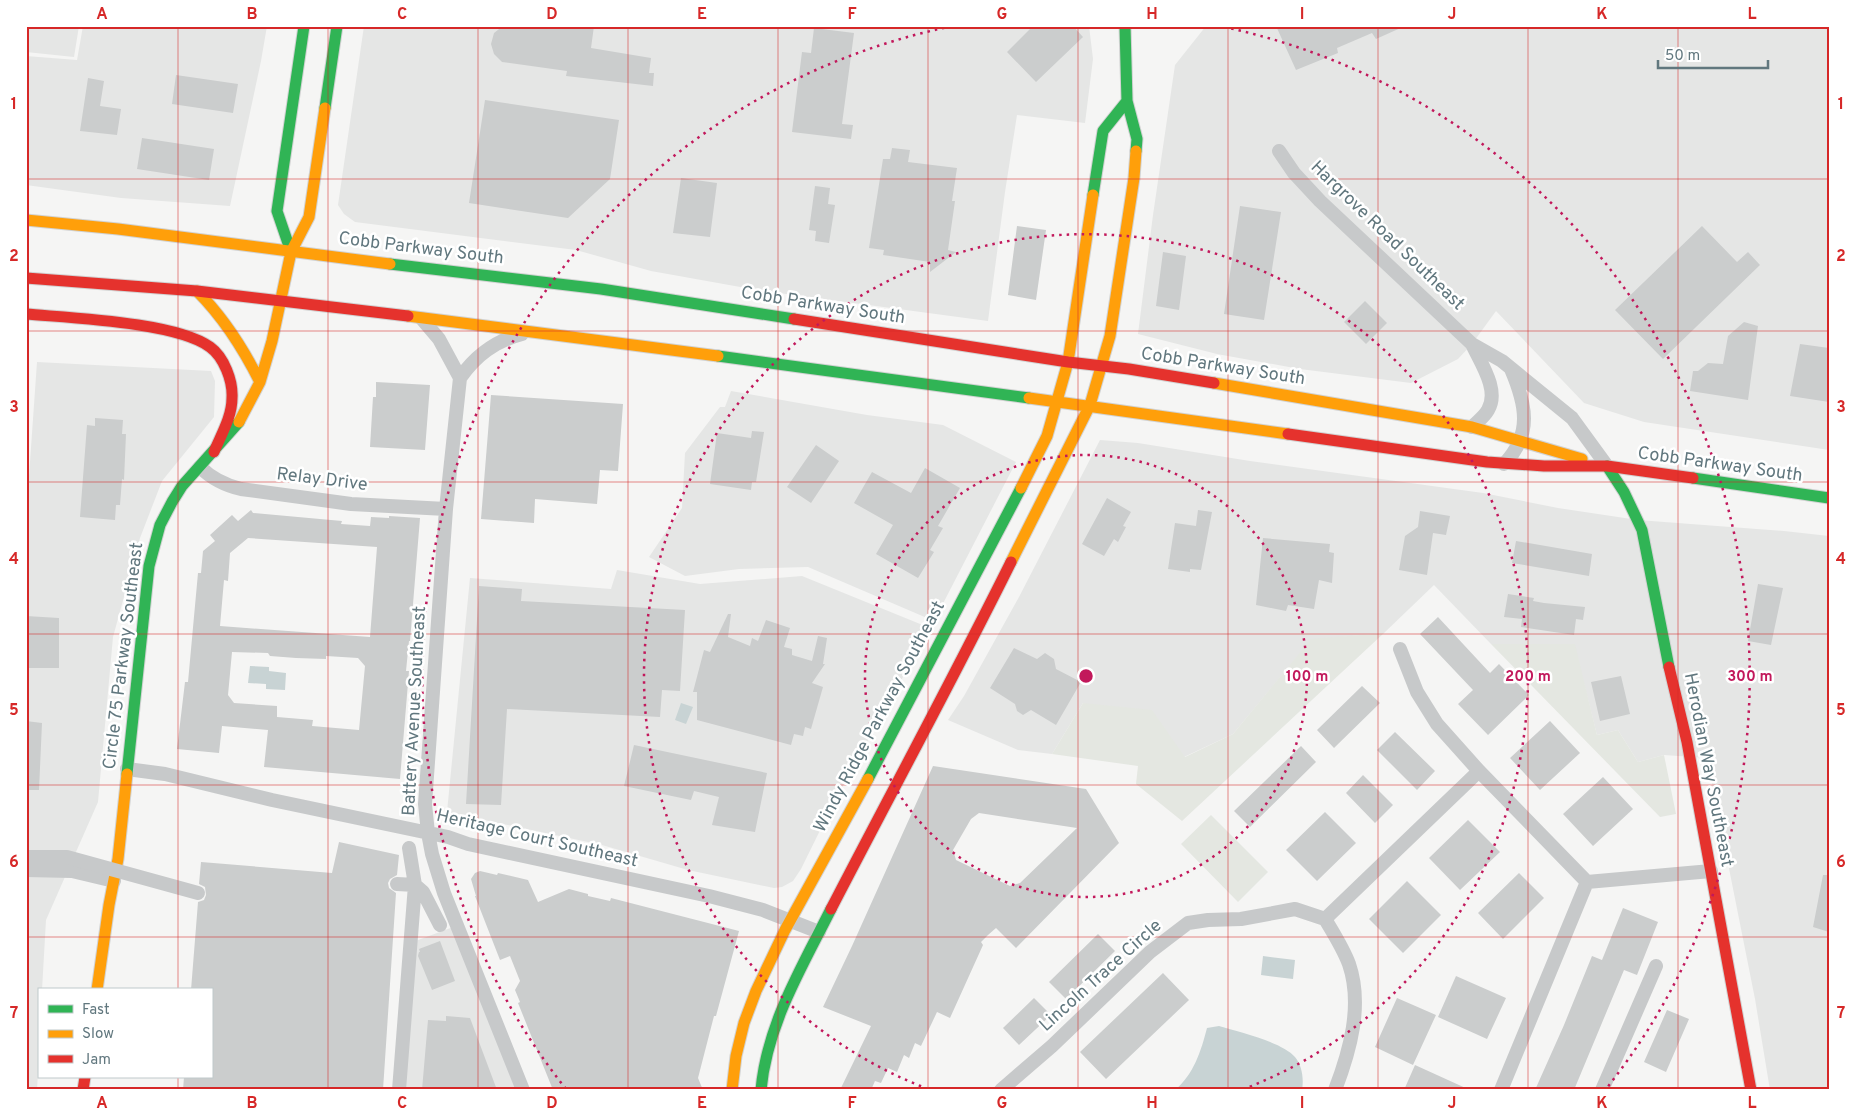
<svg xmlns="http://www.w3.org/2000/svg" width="1855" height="1116" viewBox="0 0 1855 1116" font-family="Overpass,sans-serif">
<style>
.built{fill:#e5e6e5}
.green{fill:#e4e7e1}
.water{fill:#c8d3d4}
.building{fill:#cbcdcd;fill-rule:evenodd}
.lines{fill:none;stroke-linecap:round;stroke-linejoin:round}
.fast-casing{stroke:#d1d2d2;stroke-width:13}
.slow-casing{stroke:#d1d2d2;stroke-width:13}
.jam-casing{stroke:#d1d2d2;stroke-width:13}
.street{stroke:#c7c9ca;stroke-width:14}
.fast{stroke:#30b455;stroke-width:11}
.slow{stroke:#ff9f0a;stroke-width:11}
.jam{stroke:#e5322d;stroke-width:11}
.street-bridge{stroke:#c7c9ca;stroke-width:14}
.grid{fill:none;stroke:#d62828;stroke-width:1;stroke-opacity:0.55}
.ring{fill:none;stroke:#c2185b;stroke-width:2.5;stroke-dasharray:2.5 5}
.labels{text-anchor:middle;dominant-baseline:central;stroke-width:5;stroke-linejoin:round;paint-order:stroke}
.street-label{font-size:18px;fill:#61777e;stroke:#fff}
.centre{fill:#c2185b;stroke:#fff;stroke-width:2.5}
.ring-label{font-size:15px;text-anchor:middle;font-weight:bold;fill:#c2185b;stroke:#fff;stroke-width:5;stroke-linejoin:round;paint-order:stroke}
.neatline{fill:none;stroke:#d62828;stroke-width:2}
.grid-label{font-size:16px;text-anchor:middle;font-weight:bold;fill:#d62828}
</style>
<rect width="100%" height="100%" fill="#f5f5f4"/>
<path class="built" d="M 26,26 L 79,26 L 74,57 L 26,52 Z
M 83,26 L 267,26 L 261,61 L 230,206 L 121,198 L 26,185 L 26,56 L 77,60 Z
M 364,26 L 1089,26 L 1093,59 L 1085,123 L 1017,115 L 1005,192 L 988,321 L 757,290 L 651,271 L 576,250 L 355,222 L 344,214 L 338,205 Z
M 1206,26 L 1829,26 L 1829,450 L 1644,422 L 1584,403 L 1496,311 L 1472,344 L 1458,359 L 1411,383 L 1300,369 L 1217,354 L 1138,334 L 1153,215 L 1175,65 Z
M 37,362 L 211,371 L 215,381 L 214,417 L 162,481 L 140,538 L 113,637 L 98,802 L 46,920 L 42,990 L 39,990 L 39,1054 L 37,1090 L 26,1090 L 26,477 L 29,476 Z
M 731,391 L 867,415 L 943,425 L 1016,462 L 934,621 L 808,567 L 739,569 L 685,576 L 649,557 L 682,508 L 685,453 L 720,407 L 725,407 Z
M 1100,440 L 1138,443 L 1250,461 L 1483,493 L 1558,508 L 1638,520 L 1784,531 L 1829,536 L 1829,1090 L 1770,1090 L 1755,999 L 1707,758 L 1664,755 L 1638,762 L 1618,730 L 1597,735 L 1574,644 L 1491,644 L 1434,585 L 1384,633 L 1311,640 L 1233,734 L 1184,757 L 1083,703 L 1052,754 L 1018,750 L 948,720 L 964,696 L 1019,597 Z
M 617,570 L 700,584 L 802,576 L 930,628 L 834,802 L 801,869 L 793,881 L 782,887 L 774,888 L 688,870 L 602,845 L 447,812 L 470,578 L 611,589 Z
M 456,926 L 520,1090 L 400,1090 L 410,943 Z"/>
<path class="green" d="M 1384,633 L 1182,821 L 1136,784 L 1138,766 L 1052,754 L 1083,703 L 1152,710 L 1185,757 L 1233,734 L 1311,639 Z
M 1491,644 L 1575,644 L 1597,735 L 1618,730 L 1638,762 L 1664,755 L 1676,814 L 1660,817 Z
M 1211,815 L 1268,872 L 1238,902 L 1181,844 Z"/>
<path class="water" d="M 250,666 L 269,667 L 269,671 L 286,673 L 285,690 L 266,689 L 266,684 L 248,683 Z
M 681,703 L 693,707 L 686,724 L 675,720 Z
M 1263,956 L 1295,960 L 1293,979 L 1261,975 Z
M 1219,1026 C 1239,1032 1282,1042 1295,1057 C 1302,1065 1304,1079 1302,1090 L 1175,1090 C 1194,1074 1201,1051 1207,1028 Z"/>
<path class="building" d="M 503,26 L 594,26 L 591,48 L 651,58 L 649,73 L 654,73 L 653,86 L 566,76 L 567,71 L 502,62 L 494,54 L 491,44 L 494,33 Z
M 1033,26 L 1073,26 L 1083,37 L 1036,82 L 1007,52 Z
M 1276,26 L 1405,26 L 1376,39 L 1372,33 L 1337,48 L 1338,53 L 1296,70 Z
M 814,28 L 854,33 L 842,124 L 853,125 L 851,139 L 792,132 L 802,52 L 811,53 Z
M 176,75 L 238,84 L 233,113 L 172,104 Z
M 88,78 L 104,81 L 100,106 L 121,109 L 117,135 L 80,131 Z
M 485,100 L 619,120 L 610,179 L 568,218 L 469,203 Z
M 142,138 L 214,149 L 209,180 L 137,169 Z
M 892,148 L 910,150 L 908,162 L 957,168 L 952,201 L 955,201 L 948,250 L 956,252 L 930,272 L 930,262 L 883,255 L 884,250 L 869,248 L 883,159 L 890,159 Z
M 681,178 L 717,183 L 710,237 L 673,233 Z
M 815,186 L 830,188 L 828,204 L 835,205 L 829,243 L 815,241 L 816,231 L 809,230 Z
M 1240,206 L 1281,212 L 1264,320 L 1224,314 Z
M 1017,226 L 1046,230 L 1036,300 L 1008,295 Z
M 1702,226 L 1737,262 L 1748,252 L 1760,265 L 1663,359 L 1615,310 Z
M 1163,252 L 1186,256 L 1179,310 L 1156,306 Z
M 1365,301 L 1387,323 L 1366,344 L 1344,322 Z
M 1744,322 L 1758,326 L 1748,400 L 1690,391 L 1693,371 L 1698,371 L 1708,363 L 1723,364 L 1728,336 Z
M 1800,344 L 1829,348 L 1829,402 L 1790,396 Z
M 376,382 L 430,385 L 425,450 L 370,447 L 373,397 L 376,397 Z
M 491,395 L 623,404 L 618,471 L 600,470 L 597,504 L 535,499 L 534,523 L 481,519 Z
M 95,418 L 123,420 L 122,434 L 126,434 L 124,480 L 122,479 L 120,505 L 116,505 L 115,520 L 80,517 L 87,425 L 95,426 Z
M 752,431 L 764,432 L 756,482 L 752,482 L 751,490 L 710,484 L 717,433 L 751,438 Z
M 816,445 L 839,461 L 811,503 L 787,487 Z
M 925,468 L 960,488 L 938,526 L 943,528 L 930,550 L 934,552 L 918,578 L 876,554 L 893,525 L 854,503 L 872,472 L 911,493 Z
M 1107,498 L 1131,512 L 1123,526 L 1126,527 L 1118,542 L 1114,539 L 1104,556 L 1082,544 Z
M 251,510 L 253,513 L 342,521 L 341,524 L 370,526 L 371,517 L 389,518 L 389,516 L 420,518 L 410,641 L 409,641 L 406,671 L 409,671 L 400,779 L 264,767 L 268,730 L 222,726 L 219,753 L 177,749 L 185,682 L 188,682 L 198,573 L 201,573 L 203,551 L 215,541 L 210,535 L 232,515 L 238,521 ZM 248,538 L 377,547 L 370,637 L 220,626 L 224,580 L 228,581 L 230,553 ZM 232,652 L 268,653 L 270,656 L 296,658 L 326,659 L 326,656 L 358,658 L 365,666 L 359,730 L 312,726 L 313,720 L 277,717 L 277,706 L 234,703 L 228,695 Z
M 1198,510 L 1212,512 L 1201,570 L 1190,569 L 1190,572 L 1168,569 L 1175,523 L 1196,526 Z
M 1420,511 L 1450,516 L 1446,535 L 1433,533 L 1427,575 L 1399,570 L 1405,536 L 1418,527 Z
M 1263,538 L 1330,544 L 1329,552 L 1334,553 L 1332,583 L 1319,580 L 1314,609 L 1288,605 L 1286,611 L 1256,605 Z
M 1516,541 L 1592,554 L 1589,576 L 1512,563 Z
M 1758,584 L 1783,588 L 1771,645 L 1748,641 Z
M 479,586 L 522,589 L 521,601 L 685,610 L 680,691 L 662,690 L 660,717 L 507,709 L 501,805 L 466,804 Z
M 1508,594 L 1534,598 L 1533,601 L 1544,603 L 1585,607 L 1583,620 L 1576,619 L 1574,635 L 1521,627 L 1522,619 L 1504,617 Z
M 728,614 L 731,614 L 728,637 L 750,646 L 752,638 L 758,641 L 766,620 L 790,628 L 784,647 L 792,649 L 792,655 L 812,661 L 818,636 L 827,638 L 823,664 L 825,664 L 812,683 L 823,687 L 811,729 L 805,727 L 803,736 L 794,734 L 791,745 L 697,720 L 697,692 L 693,692 L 704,650 L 710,652 Z
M 26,616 L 59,618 L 59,668 L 26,668 Z
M 1438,617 L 1490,673 L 1499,664 L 1529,695 L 1488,735 L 1458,704 L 1473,690 L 1420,634 Z
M 1014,648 L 1037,659 L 1045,653 L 1054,659 L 1056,669 L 1081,682 L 1056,725 L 1031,710 L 1023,715 L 1017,711 L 1015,704 L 990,688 Z
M 1621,676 L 1630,714 L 1600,721 L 1591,682 Z
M 1362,686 L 1380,703 L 1334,748 L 1317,730 Z
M 26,721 L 42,723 L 39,790 L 26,790 Z
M 1550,721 L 1580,753 L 1540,790 L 1510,758 Z
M 1395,732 L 1435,771 L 1417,790 L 1377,750 Z
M 634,745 L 767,773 L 755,832 L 712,825 L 719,797 L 694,791 L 691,800 L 624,786 Z
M 1301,746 L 1316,762 L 1250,827 L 1234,811 Z
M 933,766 L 1086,789 L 1119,843 L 1016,948 L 996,928 L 988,935 L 981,942 L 983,945 L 950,1018 L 937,1012 L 921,1046 L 915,1043 L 909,1058 L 904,1055 L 897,1072 L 888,1068 L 881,1083 L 875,1081 L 871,1090 L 840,1090 L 871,1026 L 823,1007 L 852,946 ZM 979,813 L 1077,828 L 1020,883 L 1010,886 L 956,860 L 953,850 L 971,819 Z
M 1363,775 L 1393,805 L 1375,823 L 1346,793 Z
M 1603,777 L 1633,809 L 1593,846 L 1563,814 Z
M 1325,812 L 1356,843 L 1317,881 L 1286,850 Z
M 1468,820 L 1500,852 L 1460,890 L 1429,858 Z
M 339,842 L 399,855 L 397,875 L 390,879 L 388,883 L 389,888 L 396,893 L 383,1090 L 183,1090 L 184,1077 L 211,1077 L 211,990 L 191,990 L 198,902 L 204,900 L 206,895 L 205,887 L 199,884 L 201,862 L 332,873 Z
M 480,871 L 497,875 L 498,873 L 528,880 L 538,902 L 569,889 L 588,894 L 588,896 L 610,901 L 611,898 L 739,931 L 716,1016 L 714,1016 L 698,1078 L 703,1090 L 553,1090 L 518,1003 L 520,1002 L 515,990 L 520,981 L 510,956 L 500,960 L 475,896 L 476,896 L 471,879 L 475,873 Z
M 1519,873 L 1544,898 L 1503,939 L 1478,913 Z
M 1823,875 L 1829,875 L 1829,932 L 1813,927 Z
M 1407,881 L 1441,915 L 1403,953 L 1369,919 Z
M 1623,908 L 1658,922 L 1637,975 L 1624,970 L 1574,1090 L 1535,1090 L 1564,1025 L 1592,956 L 1602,960 Z
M 1098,934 L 1115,951 L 1066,999 L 1049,982 Z
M 440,941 L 455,981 L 432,990 L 418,956 L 419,952 L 420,952 L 419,949 Z
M 1163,973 L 1189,1000 L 1106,1079 L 1080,1052 Z
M 1456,976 L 1506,998 L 1487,1039 L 1438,1017 Z
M 1034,998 L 1051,1015 L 1019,1045 L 1003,1028 Z
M 1397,998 L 1436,1015 L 1413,1065 L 1375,1047 Z
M 1667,1010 L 1689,1019 L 1666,1072 L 1644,1062 Z
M 446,1016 L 470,1018 L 497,1090 L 422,1090 L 428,1020 L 446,1021 Z
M 1415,1065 L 1470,1090 L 1404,1090 Z"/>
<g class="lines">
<g class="fast-casing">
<path id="fast" d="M 1125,26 L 1127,101 L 1137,139 L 1136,151
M 325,108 L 337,26
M 1093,195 L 1103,131 L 1127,101
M 291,252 L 277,211 L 304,26
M 390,264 L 601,289 L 794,319
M 718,356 L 1029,398
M 1607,466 L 1624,492 L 1642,530 L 1669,667
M 1693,478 L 1829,498
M 127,774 L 149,566 L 160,525 L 172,502 L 182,486 L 239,422
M 868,779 L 1021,488
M 761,1090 C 767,1024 802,967 831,909"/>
</g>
<g class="slow-casing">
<path id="slow" d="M 26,220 L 118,229 L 390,264
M 197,291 C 224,318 243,348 260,382
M 408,316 L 718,356
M 1214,383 L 1472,427 L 1582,459
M 1029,398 L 1288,434
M 239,422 L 260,382 L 272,341 L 291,252 L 309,217 L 325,108
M 1021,488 L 1047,436 L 1068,362 L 1093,195
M 1011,562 L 1090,405 L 1110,336 L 1134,178 L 1136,151
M 97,990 L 109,905 L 118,859 L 127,774
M 732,1090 L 736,1056 L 744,1023 L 756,991 L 785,930 L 868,779"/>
</g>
<g class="jam-casing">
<path id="jam" d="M 26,278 L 197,291 L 408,316
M 26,314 C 70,318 176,322 210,347 C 224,357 233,381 232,398 C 232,417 221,435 214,452
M 794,319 L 1068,362 L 1129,369 L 1214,383
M 1288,434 L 1487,462 L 1544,466 L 1607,466 L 1693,478
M 1669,667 L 1687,742 L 1751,1090
M 831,909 C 891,793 953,679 1011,562
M 83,1090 L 85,1077"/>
</g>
<path class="street" d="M 1279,151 L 1294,173 L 1320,201 L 1472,344 L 1502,361 L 1572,418 L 1607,466
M 422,319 L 439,339 L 460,378
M 522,334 C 495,341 476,355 460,378 L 446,509 L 425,804 L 428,833 L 432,854 L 444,893 L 523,1090
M 1472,427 C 1478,421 1484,417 1488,410 C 1500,390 1480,362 1472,344
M 1504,464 C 1533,434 1526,404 1511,369
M 200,467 C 212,479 224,485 241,489 L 351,504 L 446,509
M 1400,649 L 1417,692 L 1437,724 L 1479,771 L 1587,882
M 127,769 L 165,774 L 272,800 L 448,837 L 468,844 L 709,896 L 763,910 L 819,932
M 409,848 L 415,885 L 423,892 L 440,925
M 26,870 L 72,871 L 114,881
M 1587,882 L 1711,871
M 397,884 L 415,885 L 399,1090
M 1325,919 L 1479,771
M 1325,919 C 1334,934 1343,948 1349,964 C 1363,1005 1350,1051 1335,1090
M 1001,1090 L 1052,1046 L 1150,952 L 1188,923 L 1208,920 L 1241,919 L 1295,909 L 1325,919
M 1501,1090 L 1587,882
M 1602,1090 L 1656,966"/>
<use href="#fast" class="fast"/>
<use href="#slow" class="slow"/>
<use href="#jam" class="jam"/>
<path class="street-bridge" d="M 26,857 L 67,857 L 198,893"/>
</g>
<path class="grid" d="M 178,26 L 178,990M 328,26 L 328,1090M 478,26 L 478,1090M 628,26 L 628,1090M 778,26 L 778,1090M 928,26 L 928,1090M 1078,26 L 1078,1090M 1228,26 L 1228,1090M 1378,26 L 1378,1090M 1528,26 L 1528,1090M 1678,26 L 1678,1090M 26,179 L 1829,179M 26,331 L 1829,331M 26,482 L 1829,482M 26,634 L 1829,634M 26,785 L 1829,785M 26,937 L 1829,937M 178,1077 L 178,1090"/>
<g class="ring">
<circle cx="1086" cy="676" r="221"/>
<path d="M928 1089A442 442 0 1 1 1244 1089"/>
<path d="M566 1089A664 664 0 0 1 948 27M1224 27A664 664 0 0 1 1606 1089"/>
</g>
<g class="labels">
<g class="street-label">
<text transform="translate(1387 236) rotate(44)">Hargrove Road Southeast</text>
<text transform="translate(421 249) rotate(7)">Cobb Parkway South</text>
<text transform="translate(823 306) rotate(9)">Cobb Parkway South</text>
<text transform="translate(1223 367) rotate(9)">Cobb Parkway South</text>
<text transform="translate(1720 465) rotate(8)">Cobb Parkway South</text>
<text transform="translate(322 480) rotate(7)">Relay Drive</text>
<text transform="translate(124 656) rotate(-83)">Circle 75 Parkway Southeast</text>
<text transform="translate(415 711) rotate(-87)">Battery Avenue Southeast</text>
<text transform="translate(880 717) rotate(-62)">Windy Ridge Parkway Southeast</text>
<text transform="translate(1708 770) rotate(79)">Herodian Way Southeast</text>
<text transform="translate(537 839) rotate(13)">Heritage Court Southeast</text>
<text transform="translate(1101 976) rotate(-42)">Lincoln Trace Circle</text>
</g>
</g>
<circle cx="1086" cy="676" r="8" class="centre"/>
<g class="ring-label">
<text x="1307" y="681">100 m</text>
<text x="1528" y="681">200 m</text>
<text x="1750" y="681">300 m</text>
</g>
<rect width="1855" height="1116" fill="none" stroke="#ffffff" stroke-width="55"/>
<rect x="38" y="988" width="175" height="90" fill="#ffffff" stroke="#c0c9cb"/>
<rect x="48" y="1005" width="25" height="8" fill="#30b455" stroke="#c0c9cb"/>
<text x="82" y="1014" font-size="15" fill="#61777e">Fast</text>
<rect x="48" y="1030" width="25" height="8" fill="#ff9f0a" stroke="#c0c9cb"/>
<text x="82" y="1038" font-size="15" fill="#61777e">Slow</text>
<rect x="48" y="1055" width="25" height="8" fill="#e5322d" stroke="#c0c9cb"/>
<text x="82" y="1064" font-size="15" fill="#61777e">Jam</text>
<path d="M1658 60v8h110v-8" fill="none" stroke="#61777e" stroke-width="2.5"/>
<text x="1665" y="60" font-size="15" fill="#61777e" stroke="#ffffff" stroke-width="4" paint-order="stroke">50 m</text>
<rect x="28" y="28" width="1800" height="1060" class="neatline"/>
<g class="grid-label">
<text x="102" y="19">A</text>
<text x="252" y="19">B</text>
<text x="402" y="19">C</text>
<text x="552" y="19">D</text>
<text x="702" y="19">E</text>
<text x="852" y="19">F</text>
<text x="1002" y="19">G</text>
<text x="1152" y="19">H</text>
<text x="1302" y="19">I</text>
<text x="1452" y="19">J</text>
<text x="1602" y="19">K</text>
<text x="1752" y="19">L</text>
<text x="14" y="109">1</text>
<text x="1841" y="109">1</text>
<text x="14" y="261">2</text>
<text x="1841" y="261">2</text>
<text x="14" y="412">3</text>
<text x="1841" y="412">3</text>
<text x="14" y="564">4</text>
<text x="1841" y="564">4</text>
<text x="14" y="715">5</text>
<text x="1841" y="715">5</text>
<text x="14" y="867">6</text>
<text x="1841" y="867">6</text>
<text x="14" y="1018">7</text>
<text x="1841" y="1018">7</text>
<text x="102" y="1108">A</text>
<text x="252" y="1108">B</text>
<text x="402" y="1108">C</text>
<text x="552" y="1108">D</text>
<text x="702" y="1108">E</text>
<text x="852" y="1108">F</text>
<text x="1002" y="1108">G</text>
<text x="1152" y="1108">H</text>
<text x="1302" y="1108">I</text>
<text x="1452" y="1108">J</text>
<text x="1602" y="1108">K</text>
<text x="1752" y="1108">L</text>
</g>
</svg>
